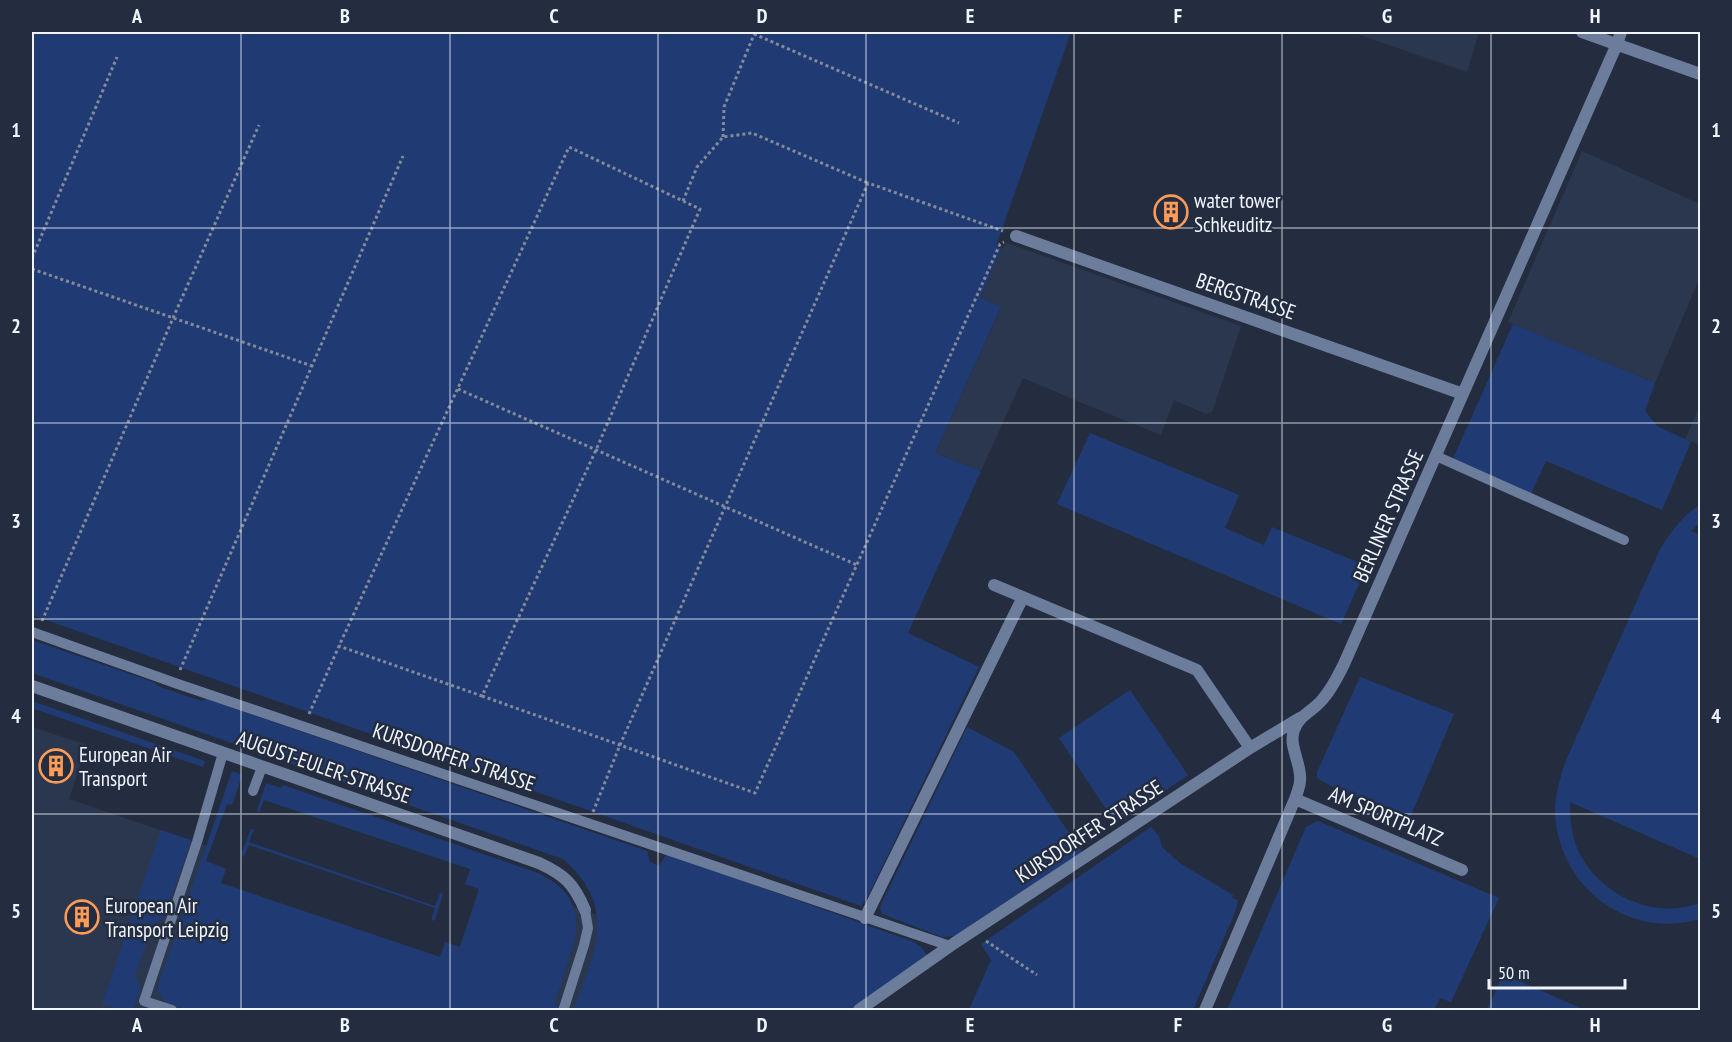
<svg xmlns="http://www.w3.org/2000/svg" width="1732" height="1042" viewBox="0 0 1732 1042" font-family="'PT Sans Narrow',sans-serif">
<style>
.built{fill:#2b374f}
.green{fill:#203b74}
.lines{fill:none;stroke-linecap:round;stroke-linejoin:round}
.path{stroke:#838a99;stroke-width:3;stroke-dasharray:3 3;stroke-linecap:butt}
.service{stroke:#6c7c9b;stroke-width:10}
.minor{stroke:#6c7c9b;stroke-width:12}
.tertiary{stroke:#6c7c9b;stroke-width:12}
.grid{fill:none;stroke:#eff4fe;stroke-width:1.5;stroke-opacity:0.55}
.labels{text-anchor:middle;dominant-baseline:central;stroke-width:5;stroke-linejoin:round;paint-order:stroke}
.poi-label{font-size:21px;fill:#eff4fe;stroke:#242d40;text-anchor:start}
.street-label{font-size:21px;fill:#eff4fe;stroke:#242d40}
.neatline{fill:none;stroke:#eff4fe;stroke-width:2}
.grid-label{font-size:20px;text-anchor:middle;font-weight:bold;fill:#eff4fe}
</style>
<rect width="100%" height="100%" fill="#242d40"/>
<path class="built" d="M 1351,32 L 1479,32 L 1467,72 Z
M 1582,151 L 1700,204 L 1700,277 L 1655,383 L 1508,322 Z
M 1007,243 L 1241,326 L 1212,412 L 1206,414 L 1174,400 L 1161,435 L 1087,405 L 1023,378 L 981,471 L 935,453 L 1001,308 L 980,298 L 1001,249 Z
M 1700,406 L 1700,445 L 1685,439 Z
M 32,727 L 87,745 L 69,799 L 207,846 L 193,888 L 449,980 L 495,879 L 628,926 L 599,1010 L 32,1010 Z"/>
<path class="green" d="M 32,32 L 1071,32 L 996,246 L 1001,249 L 980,298 L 1001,307 L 935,453 L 981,471 L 908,633 L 979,667 L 866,900 L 861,906 L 32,615 Z
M 1513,324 L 1655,383 L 1645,411 L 1657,426 L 1691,442 L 1662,510 L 1546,461 L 1531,494 L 1453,459 Z
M 1090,433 L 1239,495 L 1225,528 L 1264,545 L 1272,527 L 1367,566 L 1341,624 L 1057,504 Z
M 1700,505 L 1700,522 L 1691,531 L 1700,535 L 1700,859 L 1570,802 C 1570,817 1571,833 1577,848 C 1597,894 1653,921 1700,903 L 1700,919 C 1628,940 1558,887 1555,812 C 1555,793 1561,775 1567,758 L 1660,549 C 1671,532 1683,515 1700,505 Z
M 32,640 L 153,682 L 160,687 L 201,701 L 207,699 L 647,851 L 650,862 L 659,866 L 667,854 L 914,942 L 922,948 L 929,958 L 853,1010 L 574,1010 C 594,952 619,908 563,859 L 32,673 Z
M 1360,677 L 1454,714 L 1409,820 L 1335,788 L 1317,778 L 1317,772 Z
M 1130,690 L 1188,775 L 1116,824 L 1059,738 Z
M 32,701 L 205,761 L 203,767 L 32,708 Z
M 967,727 L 1014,752 L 1082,852 L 956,936 L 942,937 L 882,914 L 880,907 Z
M 232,771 L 242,775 L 232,805 L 227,804 L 206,861 L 226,869 L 221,883 L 440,957 L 445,942 L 460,947 L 479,889 L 465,884 L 470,869 L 264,800 L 259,813 L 257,810 L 266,783 L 281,788 L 283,785 L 535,872 C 567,885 583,908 574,943 L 554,1005 L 571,1010 L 189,1010 L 166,1003 L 157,989 Z
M 1318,821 L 1499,898 L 1451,1002 L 1440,998 L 1434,1010 L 1227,1010 L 1306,827 Z
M 1151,827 L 1159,836 L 1162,847 L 1181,864 L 1233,895 L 1232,898 L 1238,900 L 1236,910 L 1193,1010 L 969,1010 L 991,960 L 981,944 Z
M 251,829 L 254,829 L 249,842 L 435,906 L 440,893 L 443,894 L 435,920 L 431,921 L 435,908 L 249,845 L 244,857 L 241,854 Z
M 161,830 L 191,840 L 164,918 L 153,924 L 135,976 L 141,988 L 133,1010 L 122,1010 L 102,1004 Z
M 1503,974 L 1585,1010 L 1487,1010 Z"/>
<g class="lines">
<path class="path" d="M 754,34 L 959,123
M 723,137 L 724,107 L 755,32
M 683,201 L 697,167 L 723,137 L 752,133 L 868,183
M 32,258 L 117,57
M 32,269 L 312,366
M 458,389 L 857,565
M 42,621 L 173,318 L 259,125
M 180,670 L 403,156
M 482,696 L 755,793 L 1000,244 L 1004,242
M 309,714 L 339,646 L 569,147 L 700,209 L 596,450 L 482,696 L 339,646
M 593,812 L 620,745 L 868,183 L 1003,231
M 986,941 L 1037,975"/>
<path class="service" d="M 1436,456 L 1624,540
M 32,632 L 175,683 L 950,946
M 253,791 L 262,767
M 564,1008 L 584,945 L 588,928 L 585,910
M 172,1010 L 144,1001 L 197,842 L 223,753"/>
<path class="minor" d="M 1582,32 L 1700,74
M 1016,236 L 1463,394
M 994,585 L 1197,670 L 1250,748
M 32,686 L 539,863 C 565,875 574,884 585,910
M 1295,799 L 1462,870
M 865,918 L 1023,597
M 859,1010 L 950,946 L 1250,748 L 1300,718
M 1205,1010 L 1295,799 C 1297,793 1300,786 1300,781 C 1302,764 1288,746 1294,730 C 1299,715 1313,711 1322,700 C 1332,689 1338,676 1344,664 L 1617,44"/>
<path class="tertiary" d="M 1617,44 L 1621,32"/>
</g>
<path class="grid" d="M 241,32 L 241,1010M 450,32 L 450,1010M 658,32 L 658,1010M 866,32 L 866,1010M 1074,32 L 1074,1010M 1282,32 L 1282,1010M 1491,32 L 1491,1010M 32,228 L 1700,228M 32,423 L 1700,423M 32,619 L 1700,619M 32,814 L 1700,814"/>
<defs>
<g id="building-ring" transform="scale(1.725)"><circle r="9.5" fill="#242d40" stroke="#fe9b58" stroke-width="1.5"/><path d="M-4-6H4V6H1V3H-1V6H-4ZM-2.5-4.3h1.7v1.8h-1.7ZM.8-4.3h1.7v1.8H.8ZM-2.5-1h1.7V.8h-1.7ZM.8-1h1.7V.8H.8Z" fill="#fe9b58"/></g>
</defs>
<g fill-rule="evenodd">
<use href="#building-ring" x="1171" y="212"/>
<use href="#building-ring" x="56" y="766"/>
<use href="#building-ring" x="82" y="917"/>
</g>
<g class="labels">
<g class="poi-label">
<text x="1194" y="200">water tower<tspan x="1194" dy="24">Schkeuditz</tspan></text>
<text x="79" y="754">European Air<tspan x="79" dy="24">Transport</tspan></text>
<text x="105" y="905">European Air<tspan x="105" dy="24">Transport Leipzig</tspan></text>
</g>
<g class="street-label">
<text transform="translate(1246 296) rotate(19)">BERGSTRASSE</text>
<text transform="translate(1388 516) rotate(-66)">BERLINER STRASSE</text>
<text transform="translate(454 757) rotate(19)">KURSDORFER STRASSE</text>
<text transform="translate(324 767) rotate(19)">AUGUST-EULER-STRASSE</text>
<text transform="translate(1386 816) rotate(23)">AM SPORTPLATZ</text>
<text transform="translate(1089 831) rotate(-33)">KURSDORFER STRASSE</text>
</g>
</g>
<rect width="1732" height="1042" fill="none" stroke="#242d40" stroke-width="66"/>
<path d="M1489 979v9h136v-9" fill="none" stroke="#eff4fe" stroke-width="3"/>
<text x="1498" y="979" font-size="18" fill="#eff4fe" stroke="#242d40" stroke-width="4.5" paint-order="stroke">50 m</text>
<rect x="33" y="33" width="1666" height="976" class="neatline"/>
<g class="grid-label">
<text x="137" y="23">A</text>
<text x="345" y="23">B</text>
<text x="554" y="23">C</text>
<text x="762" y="23">D</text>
<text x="970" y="23">E</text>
<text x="1178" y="23">F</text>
<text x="1387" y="23">G</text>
<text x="1595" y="23">H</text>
<text x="16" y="137">1</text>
<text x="1716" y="137">1</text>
<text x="16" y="333">2</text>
<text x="1716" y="333">2</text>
<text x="16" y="528">3</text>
<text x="1716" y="528">3</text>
<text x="16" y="723">4</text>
<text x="1716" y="723">4</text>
<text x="16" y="918">5</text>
<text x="1716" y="918">5</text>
<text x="137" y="1032">A</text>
<text x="345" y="1032">B</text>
<text x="554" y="1032">C</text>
<text x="762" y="1032">D</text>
<text x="970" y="1032">E</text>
<text x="1178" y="1032">F</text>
<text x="1387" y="1032">G</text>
<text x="1595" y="1032">H</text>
</g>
</svg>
